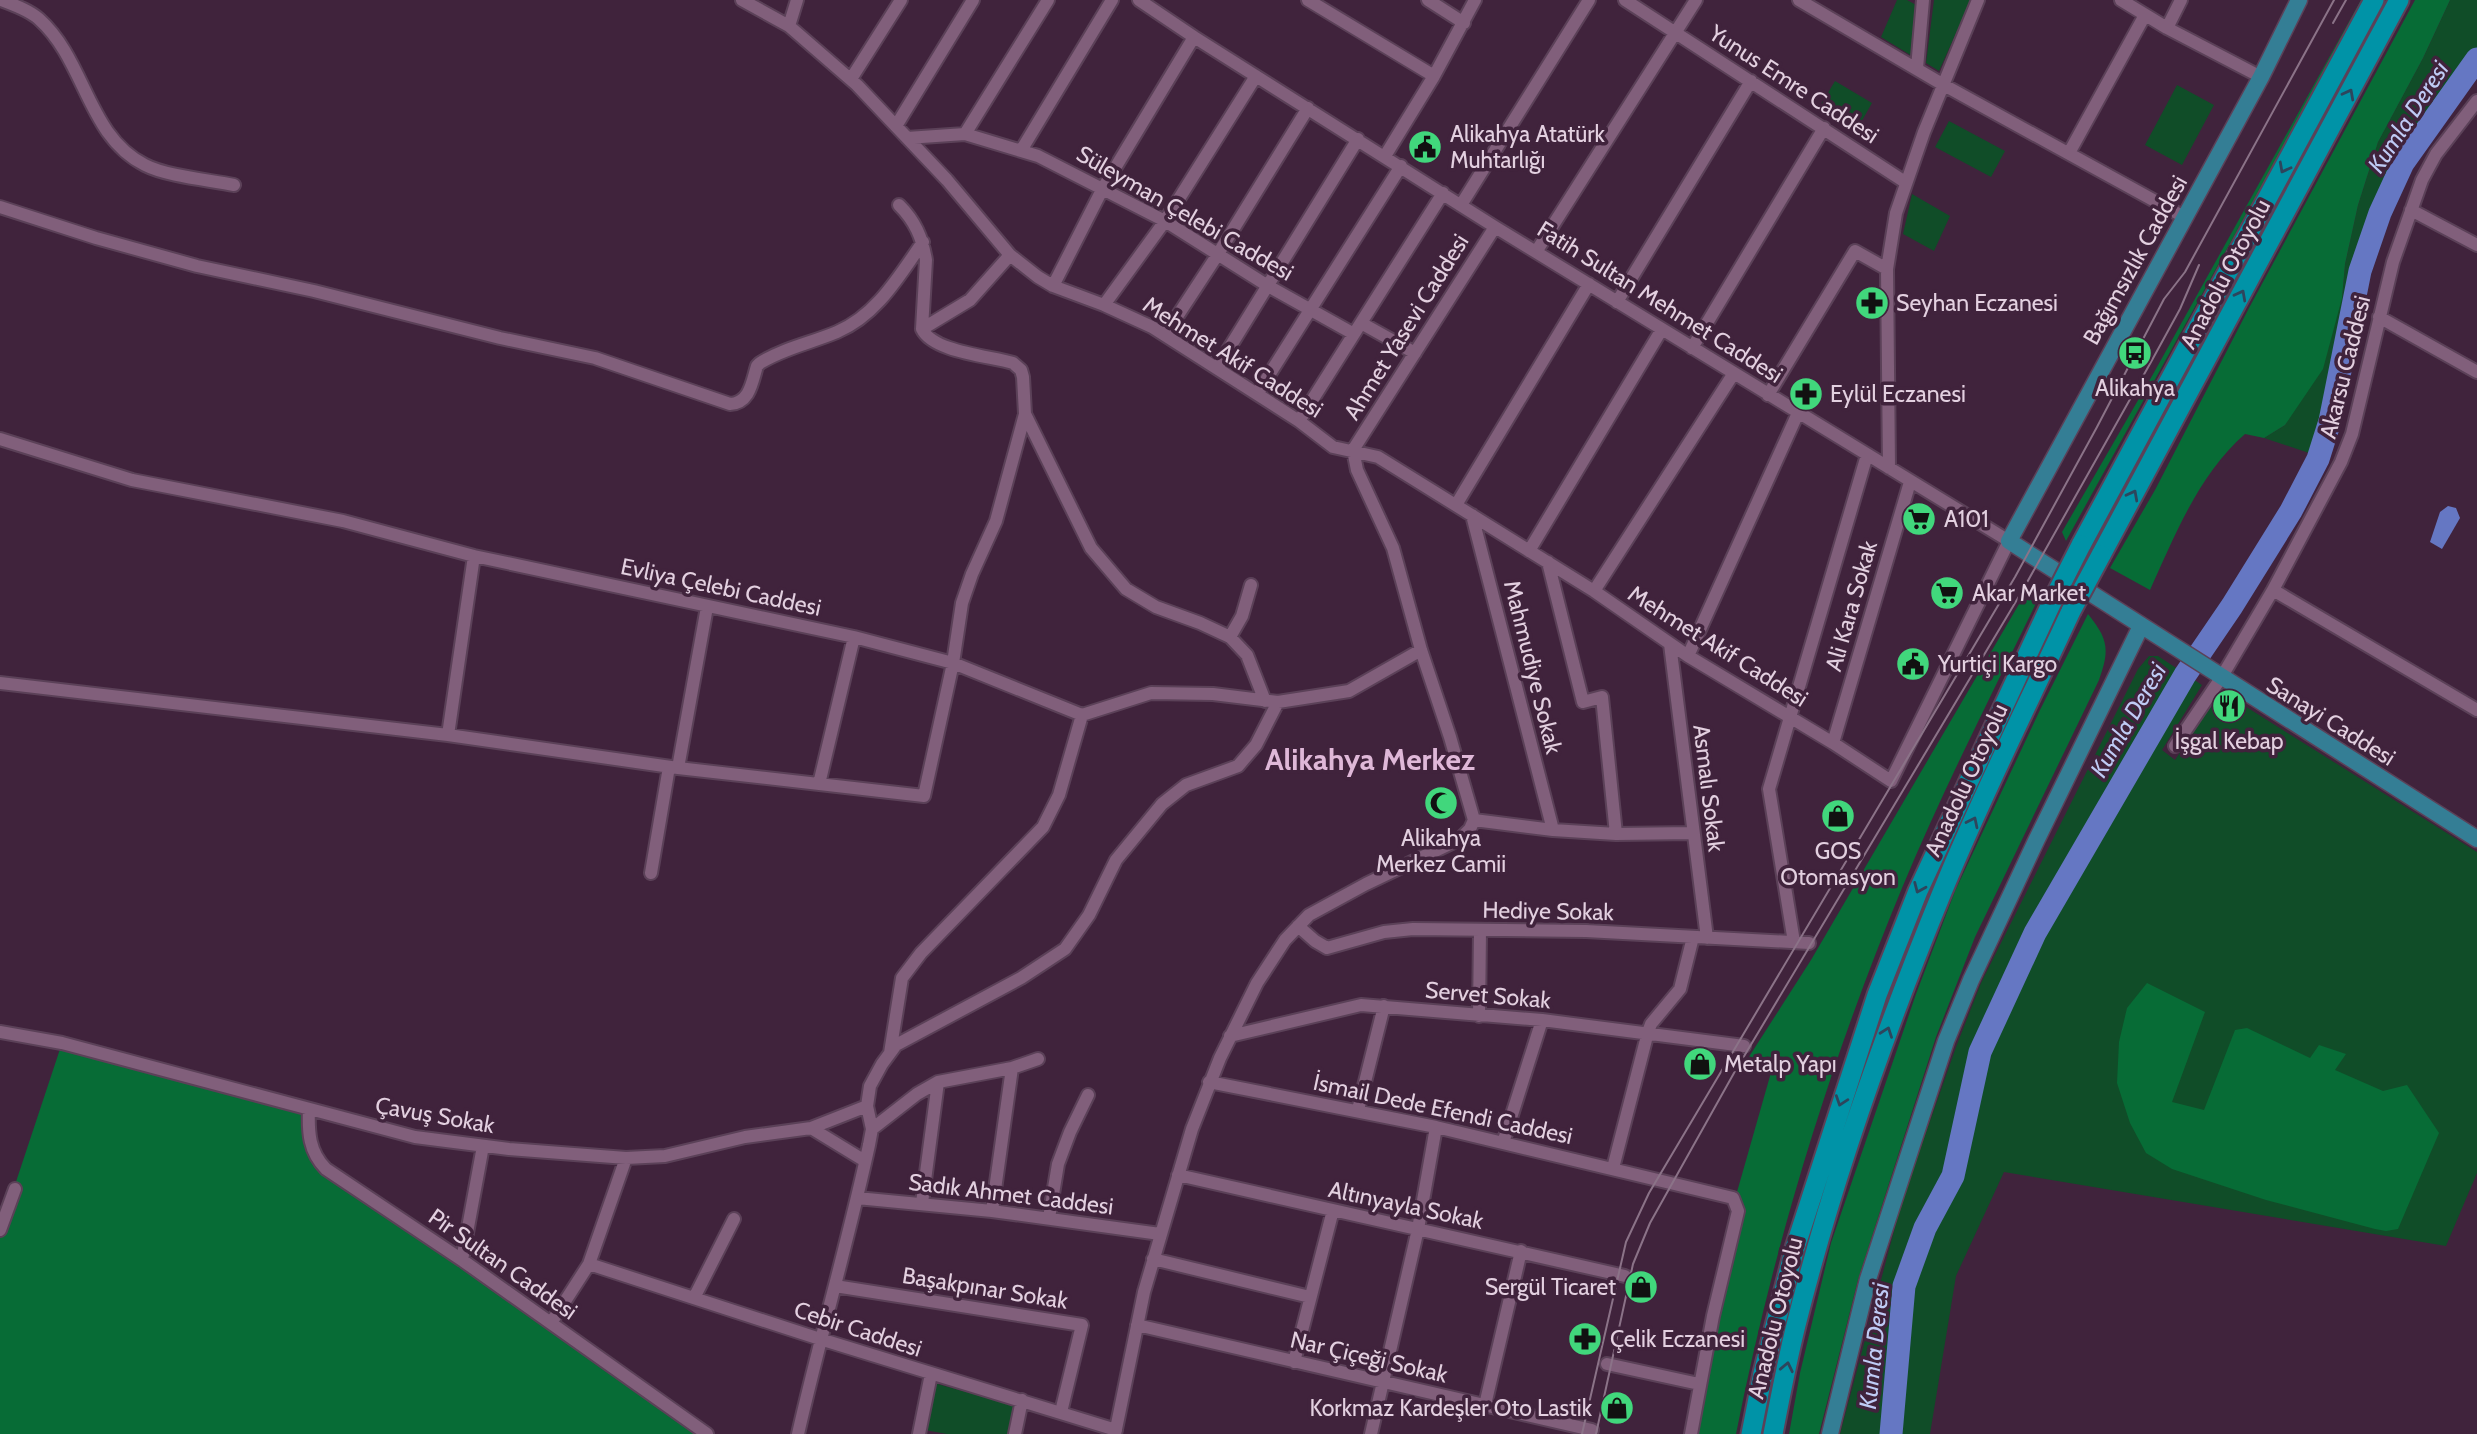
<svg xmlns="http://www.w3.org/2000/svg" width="2477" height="1434" viewBox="0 0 2477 1434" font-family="Cabin,sans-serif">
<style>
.green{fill:#104d28}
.forest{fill:#076c36}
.water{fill:#6577c3}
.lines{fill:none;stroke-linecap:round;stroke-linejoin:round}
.river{stroke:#6577c3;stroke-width:23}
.minor-casing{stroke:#5b4158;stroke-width:16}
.major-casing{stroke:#5b4158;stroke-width:19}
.highway-casing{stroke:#5b4158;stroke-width:23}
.minor{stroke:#815f7b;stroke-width:12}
.major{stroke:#347e95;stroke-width:16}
.highway{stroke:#0093a7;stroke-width:19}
.tram{stroke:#8b7388;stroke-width:2}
.highway-bridge-casing{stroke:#5b4158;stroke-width:23;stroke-linecap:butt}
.highway-bridge{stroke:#0093a7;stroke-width:19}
.oneway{stroke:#2d455c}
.labels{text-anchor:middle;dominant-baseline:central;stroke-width:7;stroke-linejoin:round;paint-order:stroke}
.street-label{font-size:23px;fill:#e3d0e0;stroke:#40233c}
.poi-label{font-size:23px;fill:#e3d0e0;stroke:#40233c;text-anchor:start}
.water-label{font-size:24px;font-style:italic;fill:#bfcbf5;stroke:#40233c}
.district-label{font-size:30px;font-weight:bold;fill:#dfb8d8;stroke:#40233c}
</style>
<rect width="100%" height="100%" fill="#40233c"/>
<path class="green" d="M 1897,0 L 1907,0 L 1918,6 L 1912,56 L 1881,37 Z
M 1934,0 L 1971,0 L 1939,71 L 1926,63 Z
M 2450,0 L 2477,0 L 2477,49 L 2402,151 L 2382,187 L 2357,255 L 2321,426 L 2309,453 L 2264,438 L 2285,425 L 2342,298 L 2345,264 L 2358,205 L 2378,142 L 2423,58 Z
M 1835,81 L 1872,103 L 1855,133 L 1817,111 Z
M 2177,85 L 2214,105 L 2182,165 L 2145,145 Z
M 1949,121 L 2005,151 L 1991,177 L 1935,147 Z
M 1912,194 L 1950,216 L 1934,251 L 1903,234 Z
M 2149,656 L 2158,656 L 2202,685 L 2162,750 L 2175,760 L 2221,691 L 2477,852 L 2477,1173 L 2446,1246 L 2004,1172 L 1956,1276 L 1930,1434 L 1840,1434 L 1902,1201 L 1956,1047 L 1981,983 L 2138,669 Z
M 934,1383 L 1016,1406 L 1010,1434 L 947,1434 L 925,1430 Z"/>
<path class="forest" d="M 2361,0 L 2364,0 L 2066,541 L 2062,532 L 2152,376 Z
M 2415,0 L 2450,0 L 2423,58 L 2378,142 L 2358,205 L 2345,264 L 2342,298 L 2323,369 L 2285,425 L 2264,438 L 2245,434 C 2199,474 2175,535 2150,590 L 2110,568 L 2155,490 L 2249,308 Z
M 2029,587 L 2042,591 C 1994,690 1944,787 1902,888 C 1829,1064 1773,1248 1736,1434 L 1696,1434 L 1704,1386 L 1745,1212 L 1737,1192 L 1772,1069 L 1745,1063 L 1811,960 Z
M 2088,614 C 2108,639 2110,649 2099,680 L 1975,937 L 1936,1037 L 1858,1280 L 1819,1434 L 1789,1434 L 1800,1373 L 1831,1243 L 1916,994 L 1955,891 L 2039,712 Z
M 2147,983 L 2205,1012 L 2172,1102 L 2204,1110 L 2235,1030 L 2247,1028 L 2310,1058 L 2319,1045 L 2346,1054 L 2335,1070 L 2383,1091 L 2407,1085 L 2439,1133 L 2398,1229 L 2386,1231 L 2375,1229 L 2266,1200 L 2172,1169 L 2146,1153 L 2130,1123 L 2117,1083 L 2119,1042 L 2127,1008 Z
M 62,1043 L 309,1109 L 314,1154 L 707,1434 L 0,1434 L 0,1230 Z"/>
<path class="water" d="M 2448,506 L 2456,508 L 2460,518 L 2442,549 L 2430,542 L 2440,512 Z"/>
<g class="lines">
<path class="river" d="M 1891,1434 L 1904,1286 L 1925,1228 L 1953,1176 L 1980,1052 L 2035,933 L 2185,675 L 2232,606 L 2291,511 L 2318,459 L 2330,421 L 2360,271 L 2380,213 L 2403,163 L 2477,59"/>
<g class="minor-casing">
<path id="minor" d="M 1,0 C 14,5 29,10 39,19 C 86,61 87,136 145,165 C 166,176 209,180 234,185
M 742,0 L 789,26 L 857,85 L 947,180 L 1010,255 L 1038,277 L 1053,286 L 1104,305 L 1152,327 L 1299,421 L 1333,447 L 1378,457 L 1594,591 L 1688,656 L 1833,743 L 1891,781 L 2009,541 L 1495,227 L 1194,37 L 1139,0
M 1308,0 L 1434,76
M 1428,0 L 1464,23
M 1625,0 L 1905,182
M 1799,0 L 1942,84 L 2184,217
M 2121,0 L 2167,28 L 2261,77
M 789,26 L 797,0
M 2167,28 L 2181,0
M 1917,68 L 1923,0
M 851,79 L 901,0
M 896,126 L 973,0
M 965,134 L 1048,0
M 907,138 L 965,134 L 1038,156 L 1165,221 L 1268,286 L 1354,334
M 1022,149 L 1112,0
M 2069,153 L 2145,15
M 1385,156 L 1434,76 L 1475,0
M 1461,205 L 1589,0
M 0,207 L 96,238 L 197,266 L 314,291 L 500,338 L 595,358 L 730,404 C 750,403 752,382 757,366 L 760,363 C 784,348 811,343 837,332 C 877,315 899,276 923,242
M 2411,210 L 2477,245
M 1536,252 L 1696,0
M 1053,286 L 1103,188 L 1194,37
M 1617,302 L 1751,81
M 1104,305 L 1165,221 L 1256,76
M 2379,317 L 2477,372
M 1361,323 L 1415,353
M 922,329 L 970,300 L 1010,255
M 1165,335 L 1218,254 L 1308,108
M 1692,348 L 1824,128
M 1217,368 L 1358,139
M 1257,394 L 1401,166
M 1768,395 L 1855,251 L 1887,269
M 1025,414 L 1091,548 L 1126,589 L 1156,607 L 1200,623 L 1230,637 L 1247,655 L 1265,701
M 1299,421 L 1443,193
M 0,439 L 132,480 L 343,521 L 474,556 L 854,637 L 953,663 L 1082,715 L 1151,693 L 1213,694 L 1278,702 L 1349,691 L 1421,650
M 1889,468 L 1887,269 L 1896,213 L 1924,132 L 1978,0
M 1456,505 L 1589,284
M 1472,515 L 1553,830
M 1529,551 L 1662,329
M 1548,562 L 1583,702 L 1602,697 L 1616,834
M 2273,590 L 2477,710
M 1594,591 L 1734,373
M 1230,637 L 1242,616 L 1251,585
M 1670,644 L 1707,938
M 1688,656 L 1798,413
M 0,683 L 448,735 L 678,768 L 924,796 L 953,663 L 962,603 L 972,574 L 996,521 L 1025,414 L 1023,377 L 1021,370 L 1013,363 C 989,356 933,352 922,329 L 926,260 C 922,237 915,221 899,205
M 448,735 L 474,556
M 1833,743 L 1910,482
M 2175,746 L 2221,678 L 2273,590 L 2341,462 L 2352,434 L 2393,262 L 2422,180 L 2436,154 L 2477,101
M 678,768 L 707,607
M 819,784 L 854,637
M 1474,820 L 1553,830 L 1616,834 L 1693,833
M 651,873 L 669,767
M 1298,926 L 1315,941 L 1327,948 L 1384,932 L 1413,929 L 1586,931 L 1809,943
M 1794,942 L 1769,789 L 1867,455
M 1479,1016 L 1480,931
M 0,1032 L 62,1043 L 415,1137 L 509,1149 L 626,1158 L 665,1156 L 745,1137 L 811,1128 L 867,1106
M 1230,1036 L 1361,1005 L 1542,1020 L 1744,1046
M 890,1053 L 902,978 L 921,953 L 1043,827 L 1059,795 L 1082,715
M 1209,1082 L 1436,1127 L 1733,1198 L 1738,1211 L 1713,1316 L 1691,1434
M 309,1109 C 308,1132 309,1152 326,1169 L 462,1260 L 707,1434
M 1358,1110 L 1384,1006
M 811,1128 L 865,1161
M 872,1129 L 917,1094 L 938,1082 L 1012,1068 L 1038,1059
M 1503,1143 L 1542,1020
M 1613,1168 L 1648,1032 L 1651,1024 L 1680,989 L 1693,937
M 1178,1175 L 1625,1276
M 857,1198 L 992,1211 L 1160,1234
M 922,1203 L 938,1082
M 992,1211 L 1012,1068
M 1049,1218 L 1058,1164 L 1070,1132 L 1088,1095
M 0,1230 L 15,1189
M 1153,1259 L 1310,1297
M 462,1260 L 483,1146
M 589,1264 L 820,1339 L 1116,1430
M 835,1286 L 1082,1325 L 1061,1412
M 694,1298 L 734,1219
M 551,1323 L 589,1264 L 626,1158
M 1137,1325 L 1592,1430
M 1294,1362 L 1333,1210
M 1607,1364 L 1699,1384
M 1485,1405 L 1521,1251
M 798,1434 C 820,1337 848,1242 869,1145 L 872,1129 L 867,1106 L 870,1086 L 882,1064 L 896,1045 L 1021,978 L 1065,949 L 1089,915 L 1116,860 L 1162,804 L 1186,785 L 1238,766 L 1256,745 L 1278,702
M 919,1434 L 931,1374
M 1015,1434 L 1022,1400
M 1115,1434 L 1144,1292 L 1192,1129 L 1220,1058 L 1257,983 L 1285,940 L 1309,915 L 1366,884 L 1460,839 L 1470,829 L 1474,820 L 1450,737 L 1421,650 L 1393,548 L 1357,470 L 1353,450 L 1495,227
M 1371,1434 L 1418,1229 L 1436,1127"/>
</g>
<g class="major-casing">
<path id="major" d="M 2299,0 L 2261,77 L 2009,541 L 2477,839
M 1830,1434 L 1868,1279 L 1946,1041 L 1971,980 L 2036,841 L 2141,626"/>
</g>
<g class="highway-casing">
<path id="highway" d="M 2081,545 L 2374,0
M 2101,555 L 2399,0
M 1751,1434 L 1763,1373 L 1794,1251 L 1877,995 L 1918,891 L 2051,604
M 1773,1434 C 1780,1398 1787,1361 1796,1325 C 1833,1177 1885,1031 1943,890 C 1982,795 2028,704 2071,611"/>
</g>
<use href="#minor" class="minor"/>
<use href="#major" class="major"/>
<use href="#highway" class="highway"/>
<path class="tram" d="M 2333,23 L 2346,0
M 1582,1434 L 1626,1242 L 1649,1193 L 2015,577 L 2097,427 L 2164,299 L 2185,272 L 2334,0
M 1596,1434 L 1633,1264 L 1650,1223 L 1734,1073 L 2021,593 L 2151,362 L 2180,309 L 2199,265"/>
<g class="highway-bridge-casing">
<path id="highway-bridge" d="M 2051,604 L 2081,545
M 2071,611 L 2101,555"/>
</g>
<use href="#highway-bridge" class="highway-bridge"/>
</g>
<defs><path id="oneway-chevron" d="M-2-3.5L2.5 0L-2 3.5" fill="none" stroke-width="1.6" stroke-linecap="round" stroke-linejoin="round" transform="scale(1.75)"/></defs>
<g class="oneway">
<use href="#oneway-chevron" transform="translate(2349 94) rotate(-62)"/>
<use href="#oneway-chevron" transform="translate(2284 168) rotate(118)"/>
<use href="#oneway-chevron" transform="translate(2241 295) rotate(-62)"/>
<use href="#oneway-chevron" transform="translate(2133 495) rotate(-62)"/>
<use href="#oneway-chevron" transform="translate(1973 822) rotate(-64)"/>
<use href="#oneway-chevron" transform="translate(1919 888) rotate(113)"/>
<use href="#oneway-chevron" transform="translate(1887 1032) rotate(-70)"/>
<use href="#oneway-chevron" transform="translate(1841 1101) rotate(109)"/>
<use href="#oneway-chevron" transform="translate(1787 1367) rotate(-78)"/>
</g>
<defs>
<g id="civic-disc" transform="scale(1.75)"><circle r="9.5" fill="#41d77c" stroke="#40233c"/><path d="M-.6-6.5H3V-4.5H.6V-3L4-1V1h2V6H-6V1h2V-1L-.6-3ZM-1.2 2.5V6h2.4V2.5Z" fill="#111"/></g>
<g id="pharmacy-disc" transform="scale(1.75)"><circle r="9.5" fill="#41d77c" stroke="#40233c"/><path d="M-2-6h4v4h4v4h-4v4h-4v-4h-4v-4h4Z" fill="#111"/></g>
<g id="bus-disc" transform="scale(1.75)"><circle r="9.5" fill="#41d77c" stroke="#40233c"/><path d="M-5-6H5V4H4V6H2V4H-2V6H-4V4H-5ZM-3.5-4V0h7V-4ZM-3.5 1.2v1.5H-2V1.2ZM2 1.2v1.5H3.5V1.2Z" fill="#111"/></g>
<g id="supermarket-disc" transform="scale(1.75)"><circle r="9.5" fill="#41d77c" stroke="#40233c"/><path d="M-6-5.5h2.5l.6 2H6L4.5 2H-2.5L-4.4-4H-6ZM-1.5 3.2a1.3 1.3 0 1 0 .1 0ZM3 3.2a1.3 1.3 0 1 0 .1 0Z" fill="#111"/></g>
<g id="restaurant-disc" transform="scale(1.75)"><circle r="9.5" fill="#41d77c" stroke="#40233c"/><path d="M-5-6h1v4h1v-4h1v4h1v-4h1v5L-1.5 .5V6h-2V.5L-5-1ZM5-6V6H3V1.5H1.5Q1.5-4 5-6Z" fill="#111"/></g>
<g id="mosque-disc" transform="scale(1.75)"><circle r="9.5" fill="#41d77c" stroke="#40233c"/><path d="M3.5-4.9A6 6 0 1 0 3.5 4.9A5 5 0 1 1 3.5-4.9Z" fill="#111"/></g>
<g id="shop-disc" transform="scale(1.75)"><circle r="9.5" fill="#41d77c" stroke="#40233c"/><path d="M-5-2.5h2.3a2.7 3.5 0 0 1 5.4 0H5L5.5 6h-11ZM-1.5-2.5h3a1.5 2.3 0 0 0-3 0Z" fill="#111"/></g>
</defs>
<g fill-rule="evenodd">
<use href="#civic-disc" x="1425" y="147"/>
<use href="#pharmacy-disc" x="1872" y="303"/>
<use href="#bus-disc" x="2135" y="353"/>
<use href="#pharmacy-disc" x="1806" y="394"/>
<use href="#supermarket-disc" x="1919" y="519"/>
<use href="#supermarket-disc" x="1947" y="593"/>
<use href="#civic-disc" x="1913" y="664"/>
<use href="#restaurant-disc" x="2229" y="706"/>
<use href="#mosque-disc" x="1441" y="803"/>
<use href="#shop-disc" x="1838" y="816"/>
<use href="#shop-disc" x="1700" y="1064"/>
<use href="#shop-disc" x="1641" y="1287"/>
<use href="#pharmacy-disc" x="1585" y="1339"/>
<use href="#shop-disc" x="1617" y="1408"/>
</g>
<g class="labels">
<g class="street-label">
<text transform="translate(1794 84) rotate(33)">Yunus Emre Caddesi</text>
<text transform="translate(1185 213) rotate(30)">Süleyman Çelebi Caddesi</text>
<text transform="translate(2135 260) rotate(-61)">Bağımsızlık Caddesi</text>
<text transform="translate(2225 274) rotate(-62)">Anadolu Otoyolu</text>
<text transform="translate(1660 302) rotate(32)">Fatih Sultan Mehmet Caddesi</text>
<text transform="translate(1406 327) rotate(-58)">Ahmet Yasevi Caddesi</text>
<text transform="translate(1233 357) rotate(32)">Mehmet Akif Caddesi</text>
<text transform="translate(2345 367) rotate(-76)">Akarsu Caddesi</text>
<text transform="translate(721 587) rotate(12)">Evliya Çelebi Caddesi</text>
<text transform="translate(1851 606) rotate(-74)">Ali Kara Sokak</text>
<text transform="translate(1718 646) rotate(32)">Mehmet Akif Caddesi</text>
<text transform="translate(1533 667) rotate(76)">Mahmudiye Sokak</text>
<text transform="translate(2331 721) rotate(32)">Sanayi Caddesi</text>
<text transform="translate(1966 780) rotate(-65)">Anadolu Otoyolu</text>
<text transform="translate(1709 788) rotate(83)">Asmalı Sokak</text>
<text transform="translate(1548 911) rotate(1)">Hediye Sokak</text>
<text transform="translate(1488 995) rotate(5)">Servet Sokak</text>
<text transform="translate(1443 1109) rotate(12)">İsmail Dede Efendi Caddesi</text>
<text transform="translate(435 1115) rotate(10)">Çavuş Sokak</text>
<text transform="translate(1011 1194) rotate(7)">Sadık Ahmet Caddesi</text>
<text transform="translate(1406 1205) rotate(12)">Altınyayla Sokak</text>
<text transform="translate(503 1264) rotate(35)">Pir Sultan Caddesi</text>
<text transform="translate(985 1288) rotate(9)">Başakpınar Sokak</text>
<text transform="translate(1775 1318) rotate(-76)">Anadolu Otoyolu</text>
<text transform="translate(858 1329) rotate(18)">Cebir Caddesi</text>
<text transform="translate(1369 1357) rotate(13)">Nar Çiçeği Sokak</text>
</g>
<g class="poi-label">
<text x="1450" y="134">Alikahya Atatürk<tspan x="1450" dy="26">Muhtarlığı</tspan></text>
<text x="1896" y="303">Seyhan Eczanesi</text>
<text x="2135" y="388" text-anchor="middle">Alikahya</text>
<text x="1830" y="394">Eylül Eczanesi</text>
<text x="1944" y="519">A101</text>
<text x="1972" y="593">Akar Market</text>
<text x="1938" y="664">Yurtiçi Kargo</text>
<text x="2229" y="741" text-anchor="middle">İşgal Kebap</text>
<text x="1441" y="838" text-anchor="middle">Alikahya<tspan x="1441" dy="26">Merkez Camii</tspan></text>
<text x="1838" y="851" text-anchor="middle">GOS<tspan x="1838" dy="26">Otomasyon</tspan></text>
<text x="1724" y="1064">Metalp Yapı</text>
<text x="1616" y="1287" text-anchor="end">Sergül Ticaret</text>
<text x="1610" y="1339">Çelik Eczanesi</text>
<text x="1592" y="1408" text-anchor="end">Korkmaz Kardeşler Oto Lastik</text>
</g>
<g class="water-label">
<text transform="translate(2408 117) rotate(-57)">Kumla Deresi</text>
<text transform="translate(2128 720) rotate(-60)">Kumla Deresi</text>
<text transform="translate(1874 1346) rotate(-84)">Kumla Deresi</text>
</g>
<g class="district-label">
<text x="1370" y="759">Alikahya Merkez</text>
</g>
</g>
</svg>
